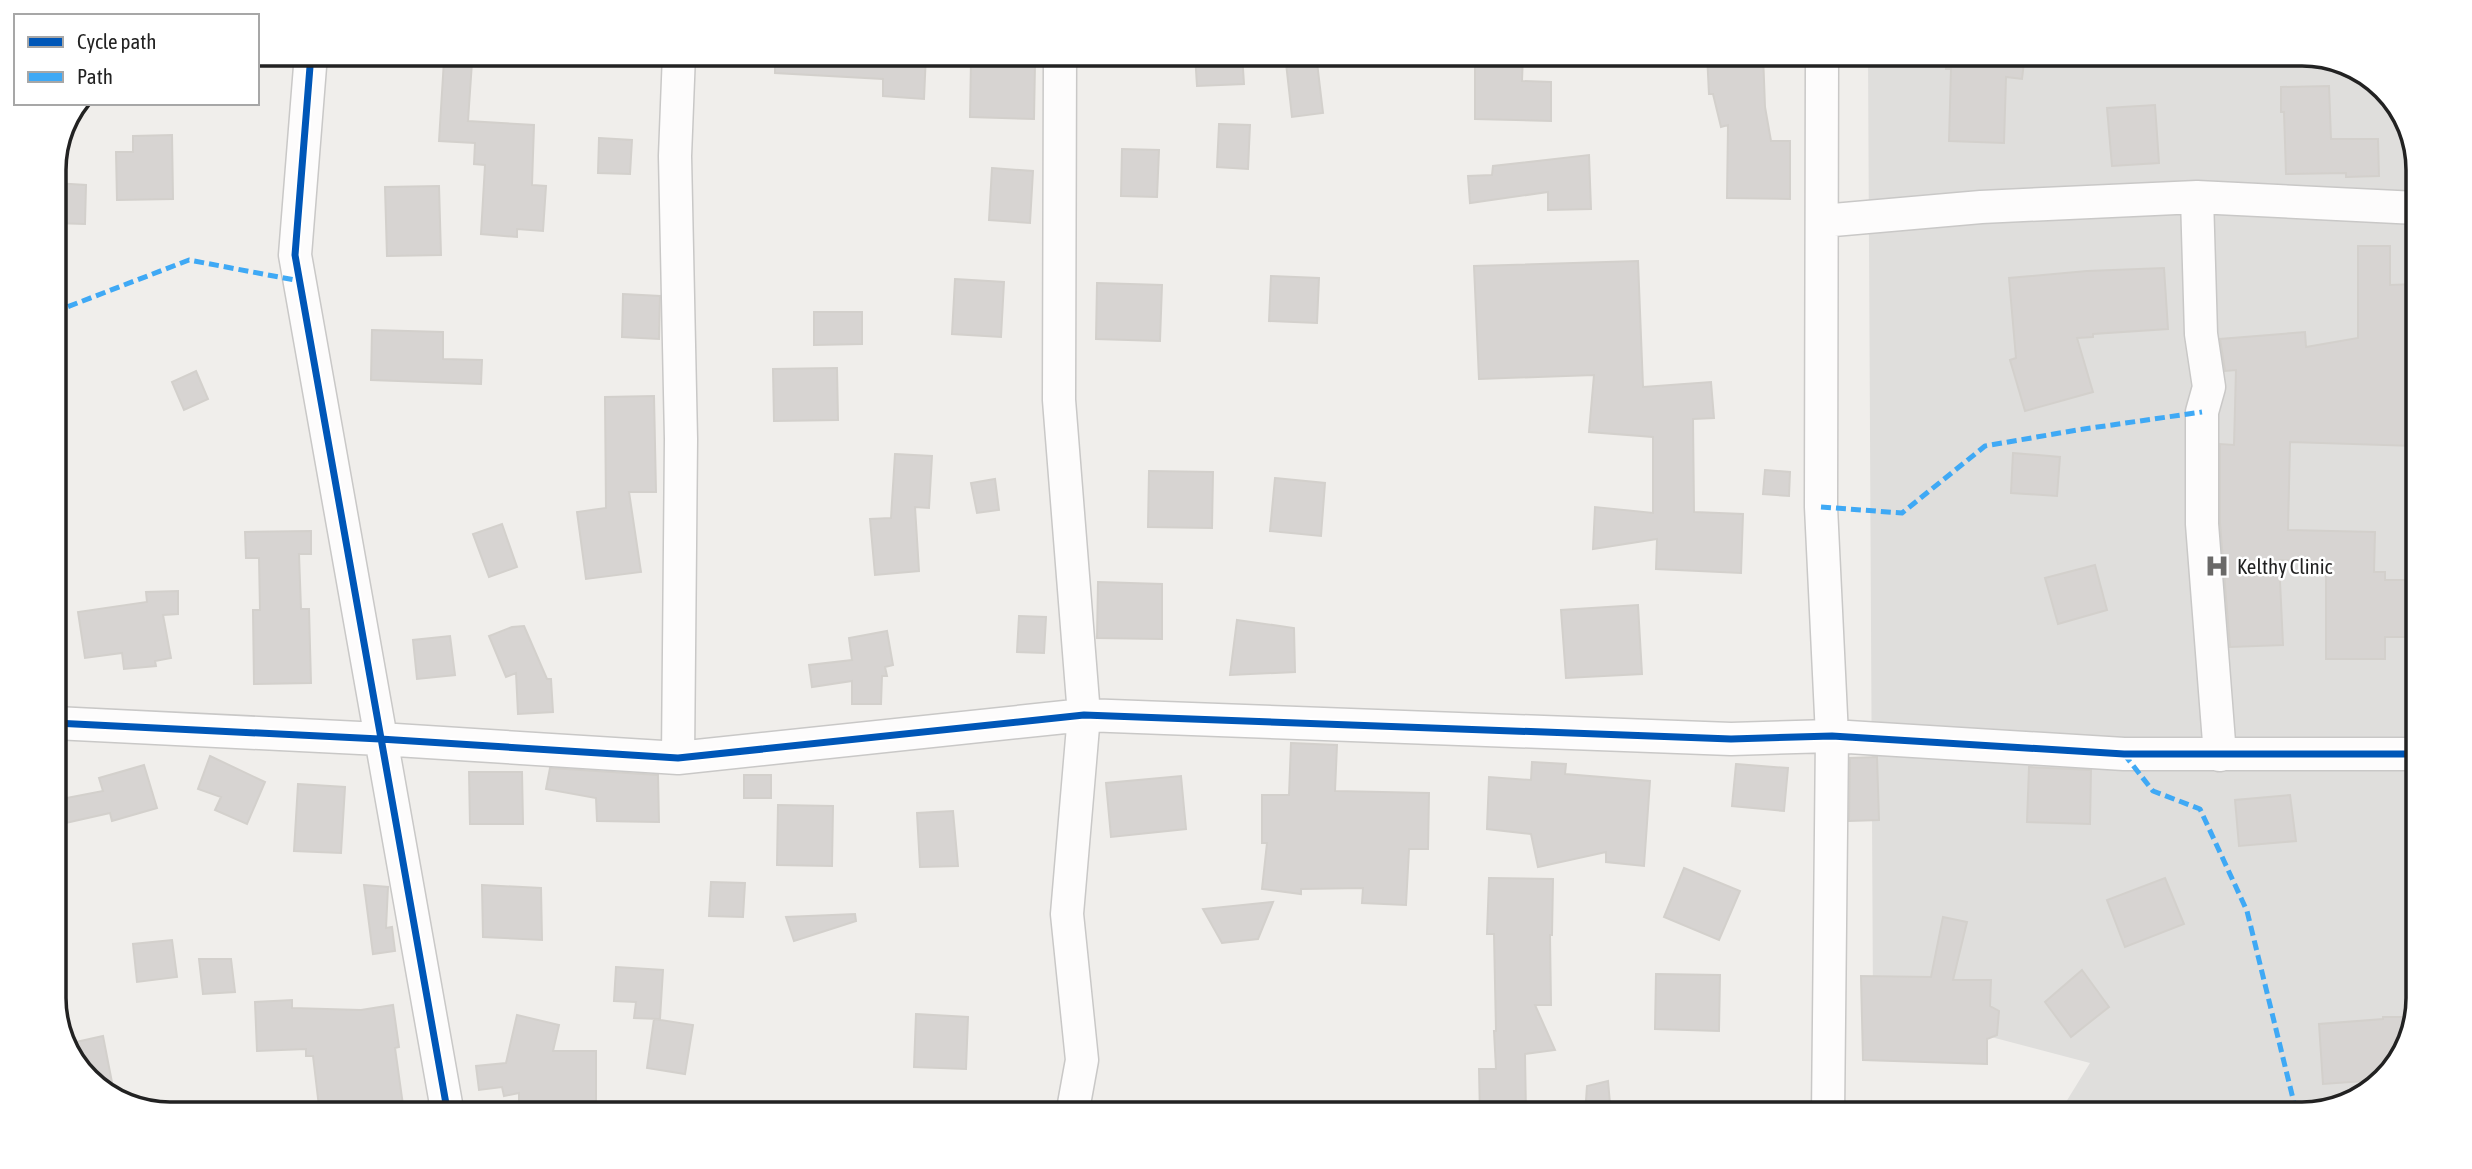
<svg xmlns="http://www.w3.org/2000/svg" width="2472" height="1169" viewBox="0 0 2472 1169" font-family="'Asap Condensed',sans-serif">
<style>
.residential{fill:#dfdedc}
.building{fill:#d7d4d2;stroke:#d3d0cc;stroke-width:2}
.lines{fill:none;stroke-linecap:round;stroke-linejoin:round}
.minor-casing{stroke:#c9c8c7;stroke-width:35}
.minor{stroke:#fdfcfc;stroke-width:32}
.quiet{stroke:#3fa9f5;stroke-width:5;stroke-dasharray:10 5;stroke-linecap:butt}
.cycleway-casing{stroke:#fff;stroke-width:11}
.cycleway{stroke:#0057b8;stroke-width:7}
.labels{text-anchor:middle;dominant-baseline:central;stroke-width:5;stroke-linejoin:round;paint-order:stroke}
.poi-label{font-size:21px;fill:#222;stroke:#fff;text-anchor:start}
.rim{fill:none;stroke:#222;stroke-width:3.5}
</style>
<rect width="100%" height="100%" fill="#f0eeeb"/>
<path class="residential" d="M 1868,54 L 2302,54 L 2347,63 L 2398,105 L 2418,163 L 2409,1044 L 2367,1095 L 2302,1115 L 2058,1115 L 2090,1063 L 1873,1006 Z"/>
<path class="building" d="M 775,54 L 926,54 L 924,99 L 883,96 L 883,79 L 775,73 Z
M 1195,54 L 1242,54 L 1244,84 L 1197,86 Z
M 1285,54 L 1316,54 L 1323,113 L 1292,117 Z
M 1475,54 L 1523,54 L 1522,81 L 1551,82 L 1551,121 L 1475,119 Z
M 1707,54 L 1763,54 L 1765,107 L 1771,141 L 1790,141 L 1790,199 L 1727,198 L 1728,125 L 1721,127 L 1713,94 L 1709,94 Z
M 1947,54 L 2025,54 L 2022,79 L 2006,77 L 2004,143 L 1949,141 L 1951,69 L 1946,69 Z
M 444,60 L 472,62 L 468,121 L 534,125 L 532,185 L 546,186 L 543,231 L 517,229 L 517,237 L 481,234 L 485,165 L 474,164 L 475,143 L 439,141 Z
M 971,61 L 1035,63 L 1034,119 L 970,117 Z
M 2329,86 L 2331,139 L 2378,139 L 2379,176 L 2346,177 L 2346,173 L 2286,174 L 2284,112 L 2281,112 L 2281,87 Z
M 2155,105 L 2159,163 L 2112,166 L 2107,108 Z
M 1219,124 L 1250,125 L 1248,169 L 1217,167 Z
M 172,135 L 173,199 L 117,200 L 116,152 L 133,152 L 133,136 Z
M 599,138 L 632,140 L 630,174 L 598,173 Z
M 1122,149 L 1159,150 L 1157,197 L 1121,196 Z
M 1589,155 L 1591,209 L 1548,210 L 1548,192 L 1470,203 L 1468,176 L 1492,175 L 1493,166 Z
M 992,168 L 1033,171 L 1030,223 L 989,220 Z
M 54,183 L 86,185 L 85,224 L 54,223 Z
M 439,186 L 441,255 L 387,256 L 385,187 Z
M 2358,246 L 2390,246 L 2390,285 L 2416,284 L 2415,446 L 2290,442 L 2288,530 L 2375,532 L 2374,572 L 2385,572 L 2385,580 L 2413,580 L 2413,637 L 2385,637 L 2385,659 L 2326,659 L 2326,562 L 2279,560 L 2283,645 L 2230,647 L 2220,523 L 2220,444 L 2234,445 L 2236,370 L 2225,371 L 2220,339 L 2305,332 L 2306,347 L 2358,338 Z
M 1638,261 L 1643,387 L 1711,382 L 1714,418 L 1693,419 L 1694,512 L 1743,514 L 1741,573 L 1656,569 L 1657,539 L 1593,549 L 1595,507 L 1653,513 L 1653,437 L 1589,432 L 1594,375 L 1479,379 L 1474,266 Z
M 2164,268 L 2168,329 L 2093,334 L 2093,337 L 2077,338 L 2093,392 L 2025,411 L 2010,360 L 2016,358 L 2009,278 L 2087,271 Z
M 1271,276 L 1319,278 L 1317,323 L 1269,321 Z
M 955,279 L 1004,282 L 1001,337 L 952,334 Z
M 1097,283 L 1162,285 L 1160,341 L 1096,339 Z
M 623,294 L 660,296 L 659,339 L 622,337 Z
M 814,312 L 862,312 L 862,344 L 814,345 Z
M 372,330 L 443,332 L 443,359 L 482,360 L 481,384 L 371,380 Z
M 837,368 L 838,420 L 774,421 L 773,369 Z
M 196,371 L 208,399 L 184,410 L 172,382 Z
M 654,396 L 656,492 L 629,492 L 641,572 L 586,579 L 577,512 L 606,508 L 605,397 Z
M 2013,453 L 2060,457 L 2057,496 L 2011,493 Z
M 895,454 L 932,456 L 929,508 L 915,507 L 919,571 L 875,575 L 870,519 L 891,518 Z
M 1765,470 L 1790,472 L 1789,496 L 1763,494 Z
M 1149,471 L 1213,472 L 1212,528 L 1148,527 Z
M 1275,478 L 1325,483 L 1321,536 L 1270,531 Z
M 995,479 L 999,510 L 977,513 L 971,483 Z
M 502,524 L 517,567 L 489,577 L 473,534 Z
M 311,531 L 311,554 L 299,554 L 301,609 L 309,609 L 311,683 L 254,684 L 253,610 L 260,610 L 259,558 L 246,558 L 245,532 Z
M 2095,565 L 2107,610 L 2058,624 L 2045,578 Z
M 1098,582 L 1162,584 L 1162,639 L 1097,638 Z
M 178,591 L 178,614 L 163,615 L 171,658 L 155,661 L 156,666 L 124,669 L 122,653 L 85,658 L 78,612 L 147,602 L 146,592 Z
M 1638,605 L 1642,674 L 1566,678 L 1561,610 Z
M 1019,616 L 1046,617 L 1044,653 L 1017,652 Z
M 1237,620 L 1294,628 L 1295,672 L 1230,675 Z
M 524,626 L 547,679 L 551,679 L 553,712 L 518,714 L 516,673 L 506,677 L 489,636 L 512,627 Z
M 887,631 L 893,665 L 885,667 L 887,676 L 882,676 L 881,704 L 852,704 L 852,681 L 812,687 L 809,665 L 852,660 L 849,638 Z
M 450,636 L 455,675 L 417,679 L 413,640 Z
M 1291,743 L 1337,745 L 1335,791 L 1429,793 L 1428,849 L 1409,849 L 1406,905 L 1362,903 L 1363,888 L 1301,889 L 1301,894 L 1262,889 L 1267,843 L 1262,843 L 1262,795 L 1289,795 Z
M 210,756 L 265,782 L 247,824 L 215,810 L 221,797 L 198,789 Z
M 1877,757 L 1879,820 L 1849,821 L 1850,758 Z
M 1532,762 L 1566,764 L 1565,774 L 1650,781 L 1644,866 L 1606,862 L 1606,852 L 1538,867 L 1531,834 L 1487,829 L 1489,777 L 1531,780 Z
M 1736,764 L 1788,768 L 1784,811 L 1732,806 Z
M 144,765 L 157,808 L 112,821 L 110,813 L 61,824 L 56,800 L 103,791 L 99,778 Z
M 2029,767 L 2091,770 L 2090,824 L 2027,822 Z
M 550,768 L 658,775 L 659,822 L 597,821 L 596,798 L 546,789 Z
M 469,772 L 522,772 L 523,824 L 470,824 Z
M 744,775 L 771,775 L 771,798 L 744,798 Z
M 1181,776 L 1186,829 L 1111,837 L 1106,783 Z
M 298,784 L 345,787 L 341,853 L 294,851 Z
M 2290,795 L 2296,841 L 2239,846 L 2235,800 Z
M 778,805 L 833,806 L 832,866 L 777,865 Z
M 953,811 L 958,866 L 920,867 L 917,813 Z
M 1684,868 L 1740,891 L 1719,940 L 1664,917 Z
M 1489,878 L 1553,879 L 1552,935 L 1550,935 L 1551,1005 L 1535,1005 L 1555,1050 L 1525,1054 L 1526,1115 L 1480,1115 L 1479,1069 L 1496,1069 L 1494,1031 L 1496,1031 L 1494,934 L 1487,934 Z
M 2165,878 L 2184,924 L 2125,947 L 2107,900 Z
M 711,882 L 745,883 L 743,917 L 709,916 Z
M 364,885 L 388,887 L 386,928 L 392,927 L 395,951 L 373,954 Z
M 482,885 L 541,888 L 542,940 L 483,937 Z
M 1273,902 L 1258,939 L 1222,943 L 1203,909 Z
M 855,914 L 856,921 L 794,941 L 786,917 Z
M 1943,917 L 1967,922 L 1953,980 L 1991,980 L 1990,1006 L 1999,1011 L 1997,1035 L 1987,1039 L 1987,1064 L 1863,1060 L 1861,976 L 1931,977 Z
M 172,940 L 177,977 L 137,982 L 133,944 Z
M 199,959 L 231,959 L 235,992 L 203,994 Z
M 616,967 L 663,970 L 660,1019 L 634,1018 L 636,1002 L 614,1001 Z
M 2082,970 L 2109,1007 L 2071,1037 L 2045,1002 Z
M 1656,974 L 1720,975 L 1719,1031 L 1655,1029 Z
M 292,1000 L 292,1008 L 361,1010 L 393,1005 L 399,1047 L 395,1048 L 403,1105 L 336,1115 L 320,1115 L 313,1056 L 306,1056 L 306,1049 L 257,1051 L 255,1002 Z
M 916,1014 L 968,1017 L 966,1069 L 914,1067 Z
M 517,1015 L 559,1025 L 553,1051 L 596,1051 L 596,1115 L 519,1115 L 519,1093 L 504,1096 L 502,1087 L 479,1090 L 476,1066 L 506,1063 Z
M 2383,1017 L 2409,1017 L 2409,1044 L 2379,1080 L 2323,1084 L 2319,1024 L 2383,1019 Z
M 654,1019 L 693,1025 L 685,1074 L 647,1068 Z
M 103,1036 L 115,1098 L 74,1064 L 67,1044 Z
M 1608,1081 L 1611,1115 L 1585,1115 L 1587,1086 Z"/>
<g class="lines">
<g class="minor-casing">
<path id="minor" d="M 311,54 L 295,255 L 448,1115
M 1060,54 L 1059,400 L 1084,715 L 1067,914 L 1082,1060 L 1072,1115
M 1822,54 L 1821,507 L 1832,736 L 1828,1115
M 2197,197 L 2201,334 L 2209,387 L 2202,412 L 2202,524 L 2220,755
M 1822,221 L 1981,207 L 2197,197 L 2417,208
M 55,723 L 380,739 L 678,758 L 1084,715 L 1731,739 L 1832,736 L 2124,754 L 2412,754
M 678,758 L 681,439 L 675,156 L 679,54"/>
</g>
<use href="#minor" class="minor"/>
<path class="quiet" d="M 54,312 L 189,260 L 300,281
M 1821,507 L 1902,513 L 1985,446 L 2077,430 L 2202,412
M 2124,754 L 2153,791 L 2200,809 L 2247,911 L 2297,1115"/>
<g class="cycleway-casing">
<path id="cycleway" d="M 311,54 L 295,255 L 448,1115
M 55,723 L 380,739 L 678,758 L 1084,715 L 1731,739 L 1832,736 L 2124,754 L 2412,754"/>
</g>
<use href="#cycleway" class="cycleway"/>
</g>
<defs>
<g id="hospital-bare" transform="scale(1.89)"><path d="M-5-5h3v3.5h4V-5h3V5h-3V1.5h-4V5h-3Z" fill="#6a6968" stroke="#fff" stroke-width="2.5" paint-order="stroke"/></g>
</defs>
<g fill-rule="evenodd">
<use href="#hospital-bare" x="2217" y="566"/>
</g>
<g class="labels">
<g class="poi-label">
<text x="2237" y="566">Kelthy Clinic</text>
</g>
</g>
<path d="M0 0H2472V1169H0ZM170 66H2302A104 104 0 0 1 2406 170V998A104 104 0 0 1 2302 1102H170A104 104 0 0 1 66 998V170A104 104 0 0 1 170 66Z" fill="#fff" fill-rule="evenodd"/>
<path class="rim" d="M170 66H2302A104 104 0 0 1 2406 170V998A104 104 0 0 1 2302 1102H170A104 104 0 0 1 66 998V170A104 104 0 0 1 170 66Z"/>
<rect x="14" y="14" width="245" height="91" fill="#ffffff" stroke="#a7a7a7" stroke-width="2"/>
<rect x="28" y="37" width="35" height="10" fill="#0057b8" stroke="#a7a7a7" stroke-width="2"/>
<text x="77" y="49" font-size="21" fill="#222222">Cycle path</text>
<rect x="28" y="72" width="35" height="10" fill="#3fa9f5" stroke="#a7a7a7" stroke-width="2"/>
<text x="77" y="84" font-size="21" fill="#222222">Path</text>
</svg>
